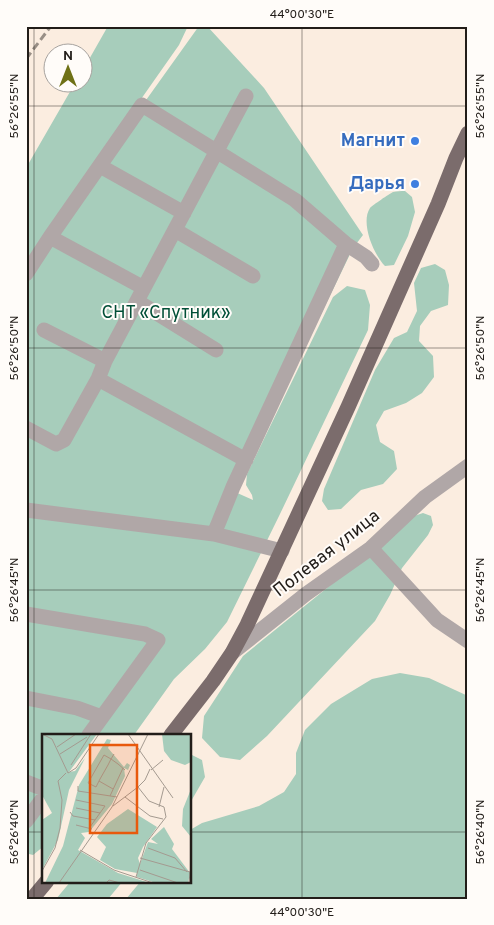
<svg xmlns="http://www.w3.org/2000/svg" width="494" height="925" viewBox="0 0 494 925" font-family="Overpass,sans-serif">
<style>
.green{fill:#a7cdbb}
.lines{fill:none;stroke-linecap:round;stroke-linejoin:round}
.minor{stroke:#b0a7a7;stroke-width:15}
.major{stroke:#7b6c6c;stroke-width:15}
.rail{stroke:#998f86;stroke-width:3;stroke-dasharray:8 4;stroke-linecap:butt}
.ticks{fill:none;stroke:#221d19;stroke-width:1;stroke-opacity:0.45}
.shop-dot{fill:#3f7fe0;stroke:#fffcf9;stroke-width:2}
.labels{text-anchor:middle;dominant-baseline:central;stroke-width:4;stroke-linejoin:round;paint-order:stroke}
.shop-label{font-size:18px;font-weight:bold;fill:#366cbe;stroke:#fffcf9;text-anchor:end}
.park-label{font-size:18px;fill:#004e36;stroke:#fffcf9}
.street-label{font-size:18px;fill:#221d19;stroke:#fffcf9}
.inset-road{fill:none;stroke:#a49a90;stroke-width:1}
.view{fill:#e8590c;fill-opacity:0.15;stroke:#e8590c;stroke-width:2.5}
.inset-edge{fill:none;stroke:#221d19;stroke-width:2.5}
.neatline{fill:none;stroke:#221d19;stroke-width:2}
.ticks-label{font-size:12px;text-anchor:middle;fill:#221d19}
</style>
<rect width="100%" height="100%" fill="#fbede0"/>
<path class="green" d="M 108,26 L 188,26 L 179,45 L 26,263 L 26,168 L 75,83 L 82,82 L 83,70 Z
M 199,26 L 207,26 L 264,88 L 363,235 L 353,248 L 235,492 L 253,500 L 252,495 L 246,485 L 247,474 L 333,297 L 347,286 L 365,290 L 370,305 L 368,330 L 280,514 L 227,622 L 205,649 L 174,679 L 134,735 L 44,735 L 44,846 L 33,855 L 29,854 L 26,857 L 26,268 Z
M 405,191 L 412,197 L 415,212 L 408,236 L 394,265 L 385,266 C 374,255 360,223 370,208 C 373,205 389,194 393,192 C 397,191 401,191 405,191 Z
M 435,264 L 445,270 L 449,285 L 448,305 L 431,311 L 420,326 L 419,341 L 433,356 L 434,377 L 422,393 L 406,403 L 384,411 L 376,425 L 380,442 L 394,451 L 397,469 L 383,484 L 361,490 L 341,509 L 328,510 L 322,501 L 324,489 L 375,370 L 394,338 L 407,332 L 417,311 L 414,283 L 421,268 Z
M 423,513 L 431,516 L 433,525 L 428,535 L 402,568 L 390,595 L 375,621 L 267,736 L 240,760 L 220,757 L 202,738 L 204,716 L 243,656 L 369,554 L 414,516 Z
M 400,673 L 429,678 L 468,696 L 468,899 L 126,899 L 141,881 L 190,881 L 190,830 L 202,823 L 259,806 L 284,792 L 296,774 L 296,753 L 305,730 L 331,704 L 372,679 Z
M 190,754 L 202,760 L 205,777 L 190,803 Z
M 71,881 L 123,881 L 108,899 L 56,899 Z"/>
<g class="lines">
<path class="minor" d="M 100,166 L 184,213
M 175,230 L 253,276
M 50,237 L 144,288
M 26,274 L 50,237 L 142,105 L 295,200 L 346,244 L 366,257 L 372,264
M 137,301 L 216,350
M 44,330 L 105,361
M 98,379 L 246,460
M 26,428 L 56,444 L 64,440 L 98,379 L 105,361 L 246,96
M 26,510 L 214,534 L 282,551
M 214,534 L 233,487 L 346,244
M 371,548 L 437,620 L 468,641
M 26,614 L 145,634 L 158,640 L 89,735
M 232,653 L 306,594 L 371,548 L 425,497 L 468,466
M 26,698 L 77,708 L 102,717
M 26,782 L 44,789
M 26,821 L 44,797"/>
<path class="major" d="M 171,735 L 213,681 L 232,653 L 247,625 L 348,407 L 438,204 L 456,158 L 468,133
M 32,899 L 47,881"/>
<path class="rail" d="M 26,59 L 51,26"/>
</g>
<path class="ticks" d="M 34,26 L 34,899M 302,26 L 302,899M 26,106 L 468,106M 26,348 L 468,348M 26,590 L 468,590M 26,832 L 44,832M 190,832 L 468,832"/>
<g class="shop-dot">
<circle cx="415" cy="141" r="5"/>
<circle cx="415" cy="184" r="5"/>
</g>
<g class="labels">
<g class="shop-label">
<text x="405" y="141">Магнит</text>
<text x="405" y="184">Дарья</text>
</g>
<g class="park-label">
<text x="166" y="313">СНТ «Спутник»</text>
</g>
<g class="street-label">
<text transform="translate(327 554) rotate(-38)">Полевая улица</text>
</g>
</g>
<g transform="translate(42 734)">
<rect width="149" height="149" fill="#fbede0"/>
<path d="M 0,0 L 55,0 L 27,38 L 33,37 L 43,24 L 27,56 L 16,106 L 0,136 L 0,86 L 10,79 L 0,61 ZM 120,0 L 149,0 L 149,28 L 143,31 L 129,26 L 122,17 ZM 65,5 L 69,6 L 66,14 L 82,33 L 85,29 L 88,31 L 86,36 L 82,34 L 83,42 L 70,70 L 47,98 L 39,99 L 43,104 L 36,116 L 76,139 L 108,149 L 3,149 L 21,112 L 37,51 ZM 149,55 L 149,103 L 140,92 L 141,75 ZM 86,75 L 115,93 L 101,113 L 96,124 L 98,130 L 106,108 L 116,110 L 109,105 L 122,93 L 132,110 L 130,115 L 148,139 L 146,149 L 114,149 L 95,143 L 95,139 L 73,135 L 58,126 L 64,113 L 55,103 L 65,90 Z" fill="#a7cdbb"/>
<path class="inset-road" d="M 0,0 L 10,5 L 26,39 L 34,34 L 57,0M 86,0 L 131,64M 15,13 L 34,0M 18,20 L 45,3M 72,20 L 69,25 L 66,31 L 58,45 L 54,53 L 46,49 L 62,21 L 69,25 L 76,30 L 83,36M 29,31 L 49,0M 109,36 L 121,26M 57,47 L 71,55M 36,52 L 36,57 L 75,63M 96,53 L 103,46 L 108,35M 68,62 L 81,34M 83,63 L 108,82 L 121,85M 34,66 L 63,72 L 48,93M 71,72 L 96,53 L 107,67 L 122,73 L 124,83 L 104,109 L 94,143M 117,73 L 122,53M 34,74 L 58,79M 28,78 L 31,82 L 53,86M 34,91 L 50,95M 106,114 L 133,124 L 145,138M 38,116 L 72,136 L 111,149M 98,124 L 148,138 L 147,149M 98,136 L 136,149M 0,137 L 13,114 L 18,94 L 20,66 L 16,47 L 24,39M 17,149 L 70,73 L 106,0M 64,149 L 67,146 L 78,149"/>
<path class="view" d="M 48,11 L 95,11 L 95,99 L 48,99 Z"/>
<rect width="149" height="149" class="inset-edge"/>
</g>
<rect width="494" height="925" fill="none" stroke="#fffcf9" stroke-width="55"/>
<g transform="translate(68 68)"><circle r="24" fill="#fffcf9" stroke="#a7a39f"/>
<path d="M0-4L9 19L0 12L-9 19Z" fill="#6f7116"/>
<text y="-8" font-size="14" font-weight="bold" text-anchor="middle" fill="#221d19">N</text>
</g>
<rect x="28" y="28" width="438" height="870" class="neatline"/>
<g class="ticks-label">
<text x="302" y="18">44°00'30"E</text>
<text transform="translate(14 106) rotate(-90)" y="4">56°26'55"N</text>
<text transform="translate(480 106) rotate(-90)" y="4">56°26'55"N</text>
<text transform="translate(14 348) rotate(-90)" y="4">56°26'50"N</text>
<text transform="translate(480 348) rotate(-90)" y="4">56°26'50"N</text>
<text transform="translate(14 590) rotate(-90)" y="4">56°26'45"N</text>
<text transform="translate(480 590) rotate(-90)" y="4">56°26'45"N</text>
<text transform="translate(14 832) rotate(-90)" y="4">56°26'40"N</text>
<text transform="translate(480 832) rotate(-90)" y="4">56°26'40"N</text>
<text x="302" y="916">44°00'30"E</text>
</g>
</svg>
